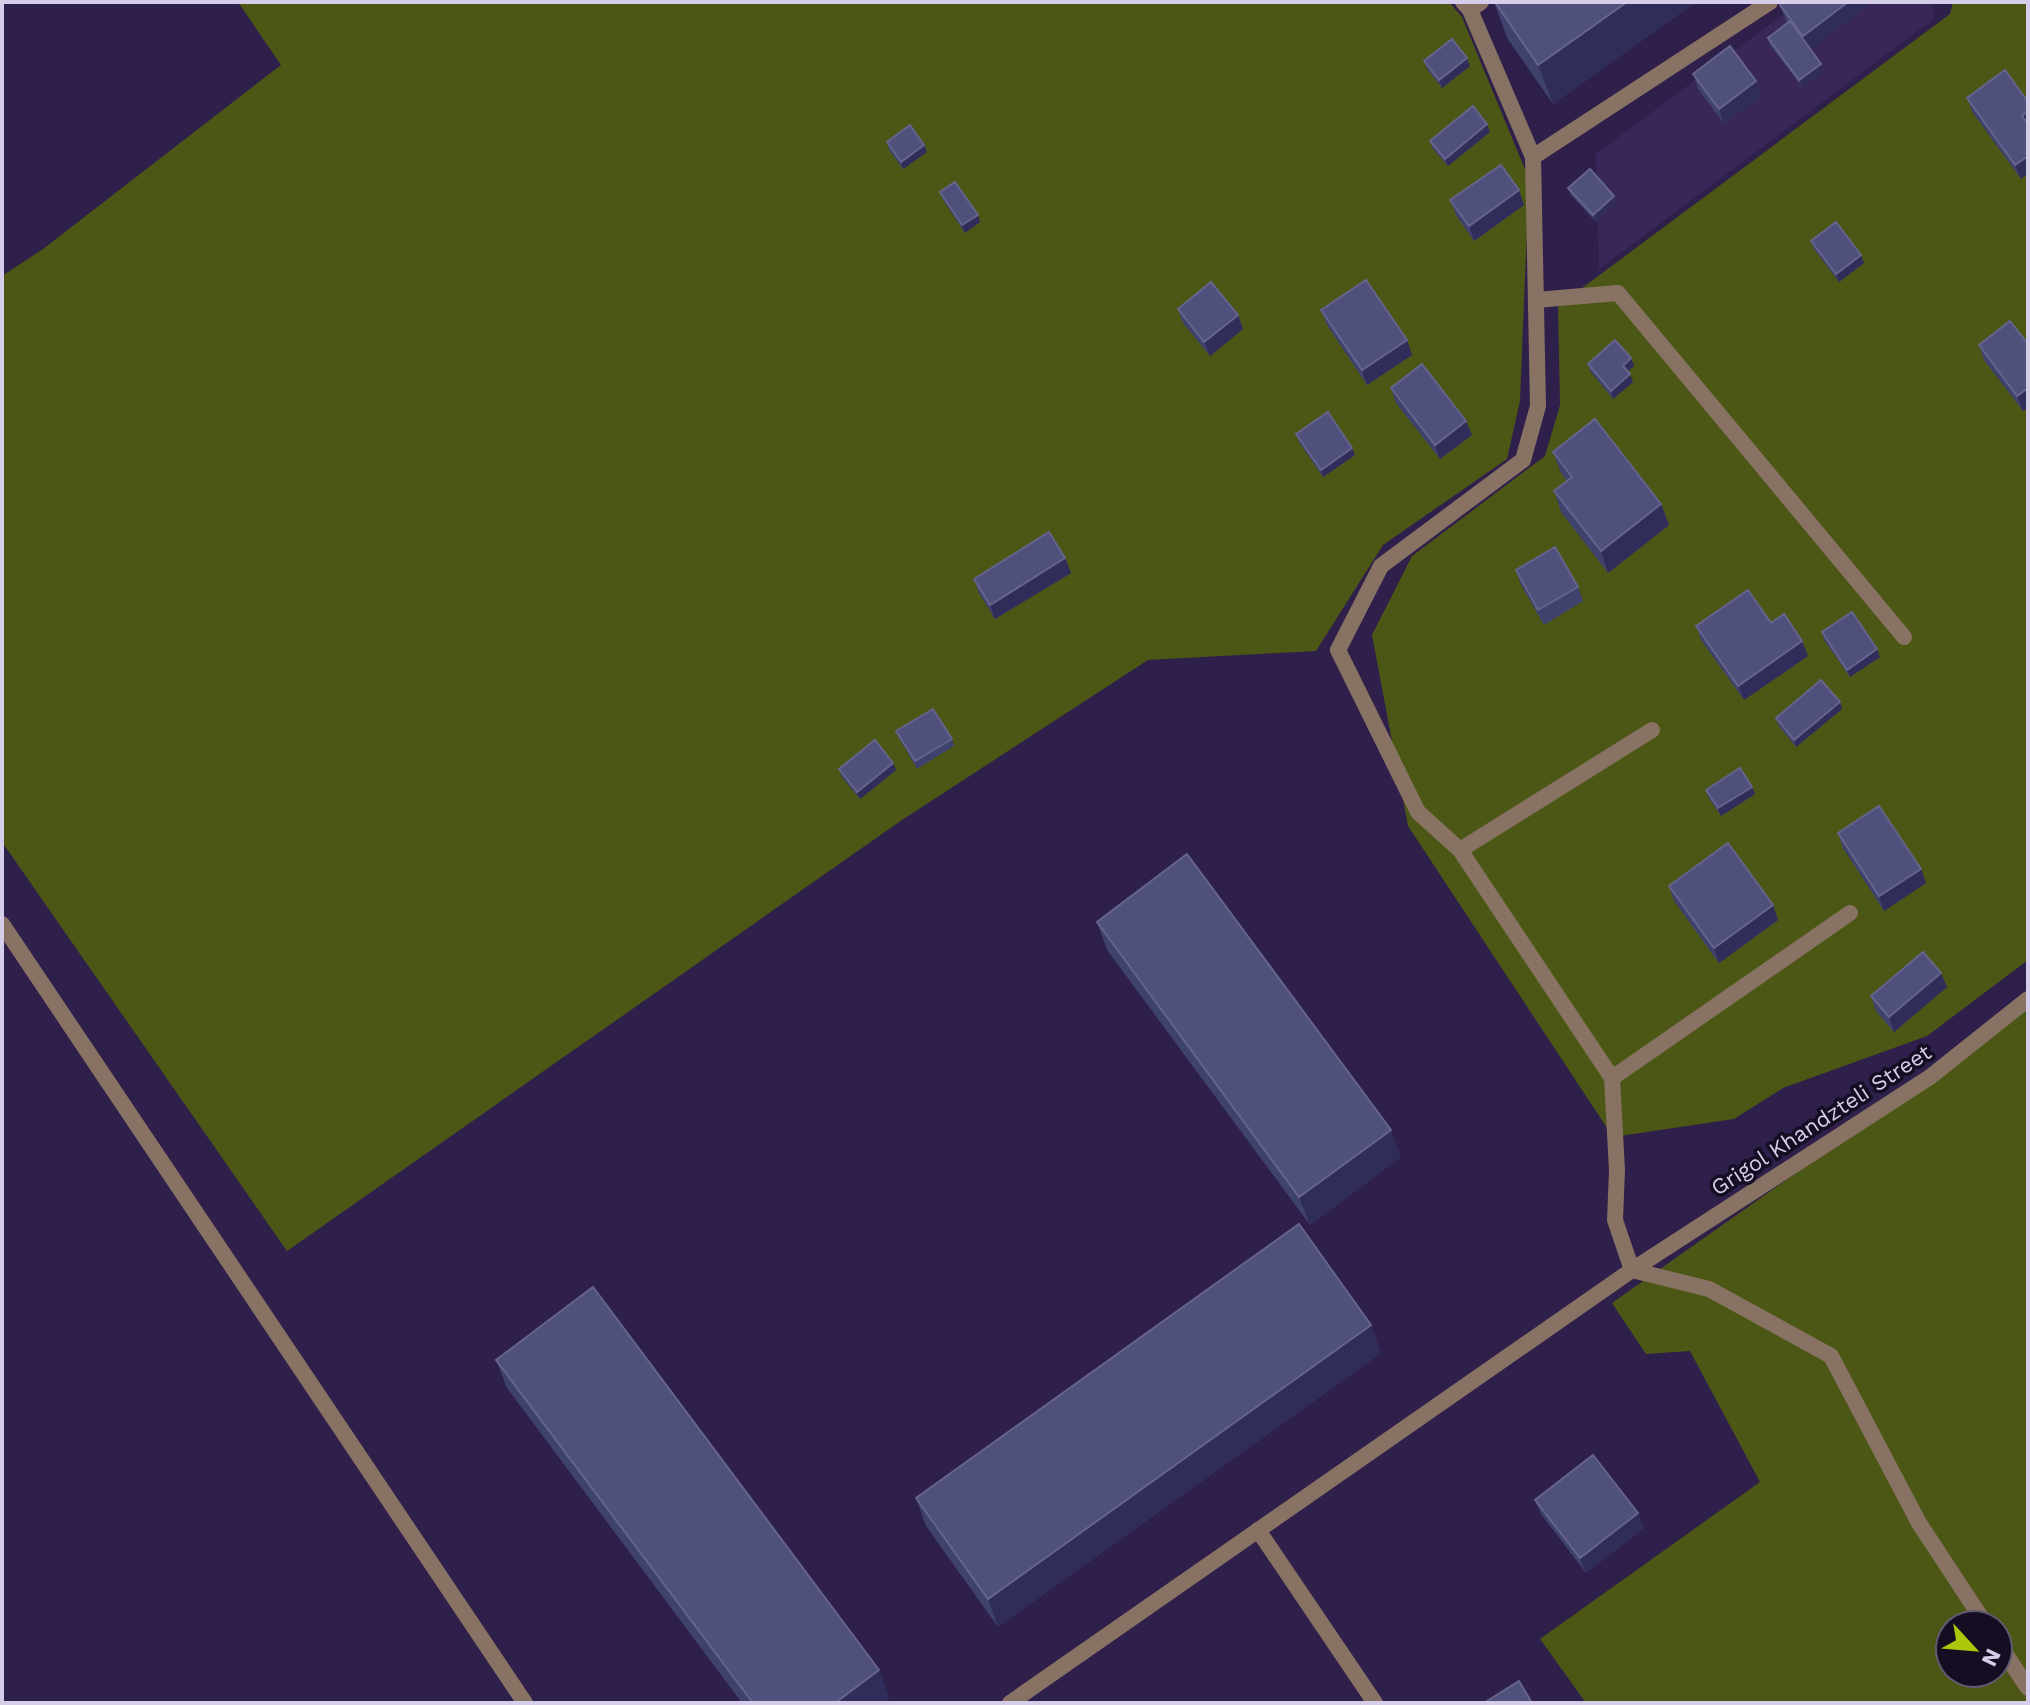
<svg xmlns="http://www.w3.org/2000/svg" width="2030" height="1705" viewBox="0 0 2030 1705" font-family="'Work Sans',sans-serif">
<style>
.built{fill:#3a275a}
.green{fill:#4c5715;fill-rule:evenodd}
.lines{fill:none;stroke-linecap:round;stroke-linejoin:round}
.lane{stroke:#887263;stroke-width:16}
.street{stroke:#887263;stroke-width:16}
.wall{fill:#3e426d}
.shaded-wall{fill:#312d5a}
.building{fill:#4f507b;stroke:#64648c;stroke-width:2}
.labels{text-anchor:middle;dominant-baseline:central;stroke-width:7;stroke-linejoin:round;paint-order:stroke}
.street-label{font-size:22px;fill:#d5cde9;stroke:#150e22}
</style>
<rect width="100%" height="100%" fill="#2f1f4b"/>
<path class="built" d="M 1800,2 L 1932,2 L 1934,19 L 1599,269 L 1596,154 Z"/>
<path class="green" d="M 238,2 L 1449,2 L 1462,17 L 1529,179 L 1520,401 L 1507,459 L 1383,545 L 1316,651 L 1148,660 L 902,820 L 287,1251 L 2,842 L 2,276 L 43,249 L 281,65 Z
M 1953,2 L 2028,2 L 2028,960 L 1927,1036 L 1783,1088 L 1734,1119 L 1613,1137 L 1408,826 L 1372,635 L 1412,556 L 1545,456 L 1560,405 L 1558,306 L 1950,14 Z
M 2028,1009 L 2028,1703 L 1586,1703 L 1540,1639 L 1760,1482 L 1690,1351 L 1646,1354 L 1612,1303 ZM 1950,1625 L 1998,1625 L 1998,1673 L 1950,1673 Z"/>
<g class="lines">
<path class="lane" d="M 1463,2 L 1470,10 L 1533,157 L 1538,406 L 1523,460 L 1381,566 L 1338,650 L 1418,812 L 1460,850 L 1612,1078 L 1617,1170 L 1615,1220 L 1632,1270
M 1533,157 L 1770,2
M 1536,300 L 1618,293 L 1904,637
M 1460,850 L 1652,730
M 1612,1078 L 1850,913
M 1632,1270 L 1709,1289 L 1831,1356 L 1919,1523 L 1986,1625
M 1258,1530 L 1375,1703
M 1998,1643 L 2028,1688
M 1010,1703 L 1632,1270 L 1930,1077 L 2028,999"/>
<path class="street" d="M 1470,10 L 1481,2
M 2,924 L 525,1703"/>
</g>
<path class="wall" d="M 1494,2 L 1696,2 L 1553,104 L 1507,38 Z
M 1783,2 L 1866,2 L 1867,6 L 1810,49 L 1821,64 L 1823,71 L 1802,87 L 1770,45 L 1768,38 L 1787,23 L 1780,5 Z
M 1424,61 L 1470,66 L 1442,88 L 1427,69 Z
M 2005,70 L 2021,179 L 1973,113 L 1967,98 Z
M 1693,74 L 1756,81 L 1762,96 L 1724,124 L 1698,89 Z
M 1490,132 L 1448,166 L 1433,149 L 1430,141 Z
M 887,142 L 924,145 L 927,152 L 903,169 L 889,150 Z
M 1568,188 L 1614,196 L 1617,203 L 1596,222 L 1571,195 Z
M 1519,190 L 1524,205 L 1474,241 L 1456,215 L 1450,200 Z
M 940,192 L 980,222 L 965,233 L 943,200 Z
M 1811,241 L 1864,263 L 1839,282 L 1814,249 Z
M 1178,309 L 1238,315 L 1243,329 L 1210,356 L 1183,323 Z
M 1321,310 L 1407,340 L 1412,355 L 1367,385 L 1327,325 Z
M 2028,344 L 2028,407 L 2023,411 L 1984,360 L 1979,345 Z
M 1631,358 L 1634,366 L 1628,371 L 1633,382 L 1613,399 L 1590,371 L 1588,364 Z
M 1391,388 L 1466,421 L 1472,435 L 1440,459 L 1396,403 Z
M 1296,434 L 1355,455 L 1323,477 L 1299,442 Z
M 1553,452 L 1661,504 L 1669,525 L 1608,573 L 1561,512 L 1554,491 L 1567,481 L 1561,473 Z
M 1065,558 L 1071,573 L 995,619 L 979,593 L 974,579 Z
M 1516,570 L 1578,587 L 1583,601 L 1544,625 L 1521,585 Z
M 1771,623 L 1802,641 L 1808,656 L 1744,700 L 1701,640 L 1696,626 Z
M 1822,632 L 1880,657 L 1850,677 L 1824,640 Z
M 1840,702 L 1842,709 L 1796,747 L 1778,725 L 1776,718 Z
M 896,731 L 952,739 L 954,746 L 917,769 L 899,738 Z
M 839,769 L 896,770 L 860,799 L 841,776 Z
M 1752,787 L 1755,794 L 1721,816 L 1708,797 L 1706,790 Z
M 1838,833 L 1921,869 L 1926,883 L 1884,911 L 1843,848 Z
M 1669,886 L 1773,905 L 1778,920 L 1719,963 L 1674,901 Z
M 1097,922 L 1401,1157 L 1310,1225 L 1107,950 Z
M 1947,987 L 1894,1032 L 1876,1011 L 1871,996 Z
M 1381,1353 L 998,1627 L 926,1526 L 916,1498 Z
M 496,1360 L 879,1670 L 889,1698 L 882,1703 L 742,1703 L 507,1388 Z
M 1535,1500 L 1644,1528 L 1586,1573 L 1541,1514 Z"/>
<path class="shaded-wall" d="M 1627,2 L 1696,2 L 1553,104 L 1538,65 Z
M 1848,2 L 1866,2 L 1867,6 L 1808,51 L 1803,36 Z
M 1467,58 L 1470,66 L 1442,88 L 1439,80 Z
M 1821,64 L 1823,71 L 1802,87 L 1799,80 Z
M 1756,81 L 1762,96 L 1724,124 L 1719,109 Z
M 2028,111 L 2028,130 L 2022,116 Z
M 1487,124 L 1490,132 L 1448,166 L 1445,159 Z
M 924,145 L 927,152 L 903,169 L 901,162 Z
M 2028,156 L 2028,174 L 2021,179 L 2015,165 Z
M 1519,190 L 1524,205 L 1474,241 L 1469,226 Z
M 1614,196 L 1617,203 L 1596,222 L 1593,215 Z
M 978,215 L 980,222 L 965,233 L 962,225 Z
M 1861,255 L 1864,263 L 1839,282 L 1836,274 Z
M 1238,315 L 1243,329 L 1210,356 L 1204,342 Z
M 1407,340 L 1412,355 L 1367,385 L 1362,370 Z
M 1631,358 L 1634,366 L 1626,373 L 1623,366 Z
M 1630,374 L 1633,382 L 1613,399 L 1611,391 Z
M 2028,388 L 2028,407 L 2023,411 L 2017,396 Z
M 1466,421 L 1472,435 L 1440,459 L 1435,445 Z
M 1352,448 L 1355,455 L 1323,477 L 1321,470 Z
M 1661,504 L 1669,525 L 1608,573 L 1601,551 Z
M 1065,558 L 1071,573 L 995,619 L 990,605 Z
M 1802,641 L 1808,656 L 1744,700 L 1738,686 Z
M 1877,649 L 1880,657 L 1850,677 L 1847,670 Z
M 1840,702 L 1842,709 L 1796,747 L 1794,740 Z
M 893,763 L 896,770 L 860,799 L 857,792 Z
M 1752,787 L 1755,794 L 1721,816 L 1718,808 Z
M 1921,869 L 1926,883 L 1884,911 L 1879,896 Z
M 1773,905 L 1778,920 L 1719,963 L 1714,948 Z
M 1941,973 L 1947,987 L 1894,1032 L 1889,1017 Z
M 1391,1130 L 1401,1157 L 1310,1225 L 1299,1197 Z
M 1371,1325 L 1381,1353 L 998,1627 L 988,1599 Z
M 1638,1513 L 1644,1528 L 1586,1573 L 1580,1558 Z
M 879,1670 L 889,1698 L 882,1703 L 835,1703 Z"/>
<path class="building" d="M 1495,2 L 1627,2 L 1538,65 Z
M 1783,2 L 1848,2 L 1803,36 L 1780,5 Z
M 1790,21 L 1821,64 L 1799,80 L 1768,38 Z
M 1452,39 L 1467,58 L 1439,80 L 1424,61 Z
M 1730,46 L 1756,81 L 1719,109 L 1693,74 Z
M 2005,70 L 2028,102 L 2028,111 L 2022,116 L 2028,124 L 2028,156 L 2015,165 L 1967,98 Z
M 1473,106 L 1487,124 L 1445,159 L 1430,141 Z
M 910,125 L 924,145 L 901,162 L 887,142 Z
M 1501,165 L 1519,190 L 1469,226 L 1450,200 Z
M 1590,169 L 1614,196 L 1593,215 L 1568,188 Z
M 955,182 L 978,215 L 962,225 L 940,192 Z
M 1836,222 L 1861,255 L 1836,274 L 1811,241 Z
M 1366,280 L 1407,340 L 1362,370 L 1321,310 Z
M 1211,282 L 1238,315 L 1204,342 L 1178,309 Z
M 2010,321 L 2028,344 L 2028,388 L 2017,396 L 1979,345 Z
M 1615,340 L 1631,358 L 1623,366 L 1630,374 L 1611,391 L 1588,364 Z
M 1422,364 L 1466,421 L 1435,445 L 1391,388 Z
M 1328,412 L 1352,448 L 1321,470 L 1296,434 Z
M 1595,419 L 1661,504 L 1601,551 L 1554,491 L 1572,477 L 1553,452 Z
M 1049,532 L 1065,558 L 990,605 L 974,579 Z
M 1555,547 L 1578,587 L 1538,610 L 1516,570 Z
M 1748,590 L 1771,623 L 1784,614 L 1802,641 L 1738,686 L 1696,626 Z
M 1852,612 L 1877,649 L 1847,670 L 1822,632 Z
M 1821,680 L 1840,702 L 1794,740 L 1776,718 Z
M 933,709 L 952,739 L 915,761 L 896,731 Z
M 875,740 L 893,763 L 857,792 L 839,769 Z
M 1740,768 L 1752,787 L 1718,808 L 1706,790 Z
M 1879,806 L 1921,869 L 1879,896 L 1838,833 Z
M 1728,843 L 1773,905 L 1714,948 L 1669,886 Z
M 1187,854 L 1391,1130 L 1299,1197 L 1097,922 Z
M 1923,952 L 1941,973 L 1889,1017 L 1871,996 Z
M 1299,1224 L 1371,1325 L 988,1599 L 916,1498 Z
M 593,1287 L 879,1670 L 835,1703 L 753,1703 L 496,1360 Z
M 1593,1455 L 1638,1513 L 1580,1558 L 1535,1500 Z
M 1519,1681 L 1532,1703 L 1484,1703 Z"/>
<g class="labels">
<g class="street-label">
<text transform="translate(1821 1120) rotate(-33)">Grigol Khandzteli Street</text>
</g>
</g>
<rect width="2030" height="1705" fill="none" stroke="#d5cde9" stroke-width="8"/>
<g transform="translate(1974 1649) rotate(116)"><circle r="38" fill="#150e22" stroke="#625a72" stroke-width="2"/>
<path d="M0-6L14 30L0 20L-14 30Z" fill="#aec60a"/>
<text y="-12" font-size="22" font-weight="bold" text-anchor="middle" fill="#d5cde9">N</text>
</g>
</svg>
